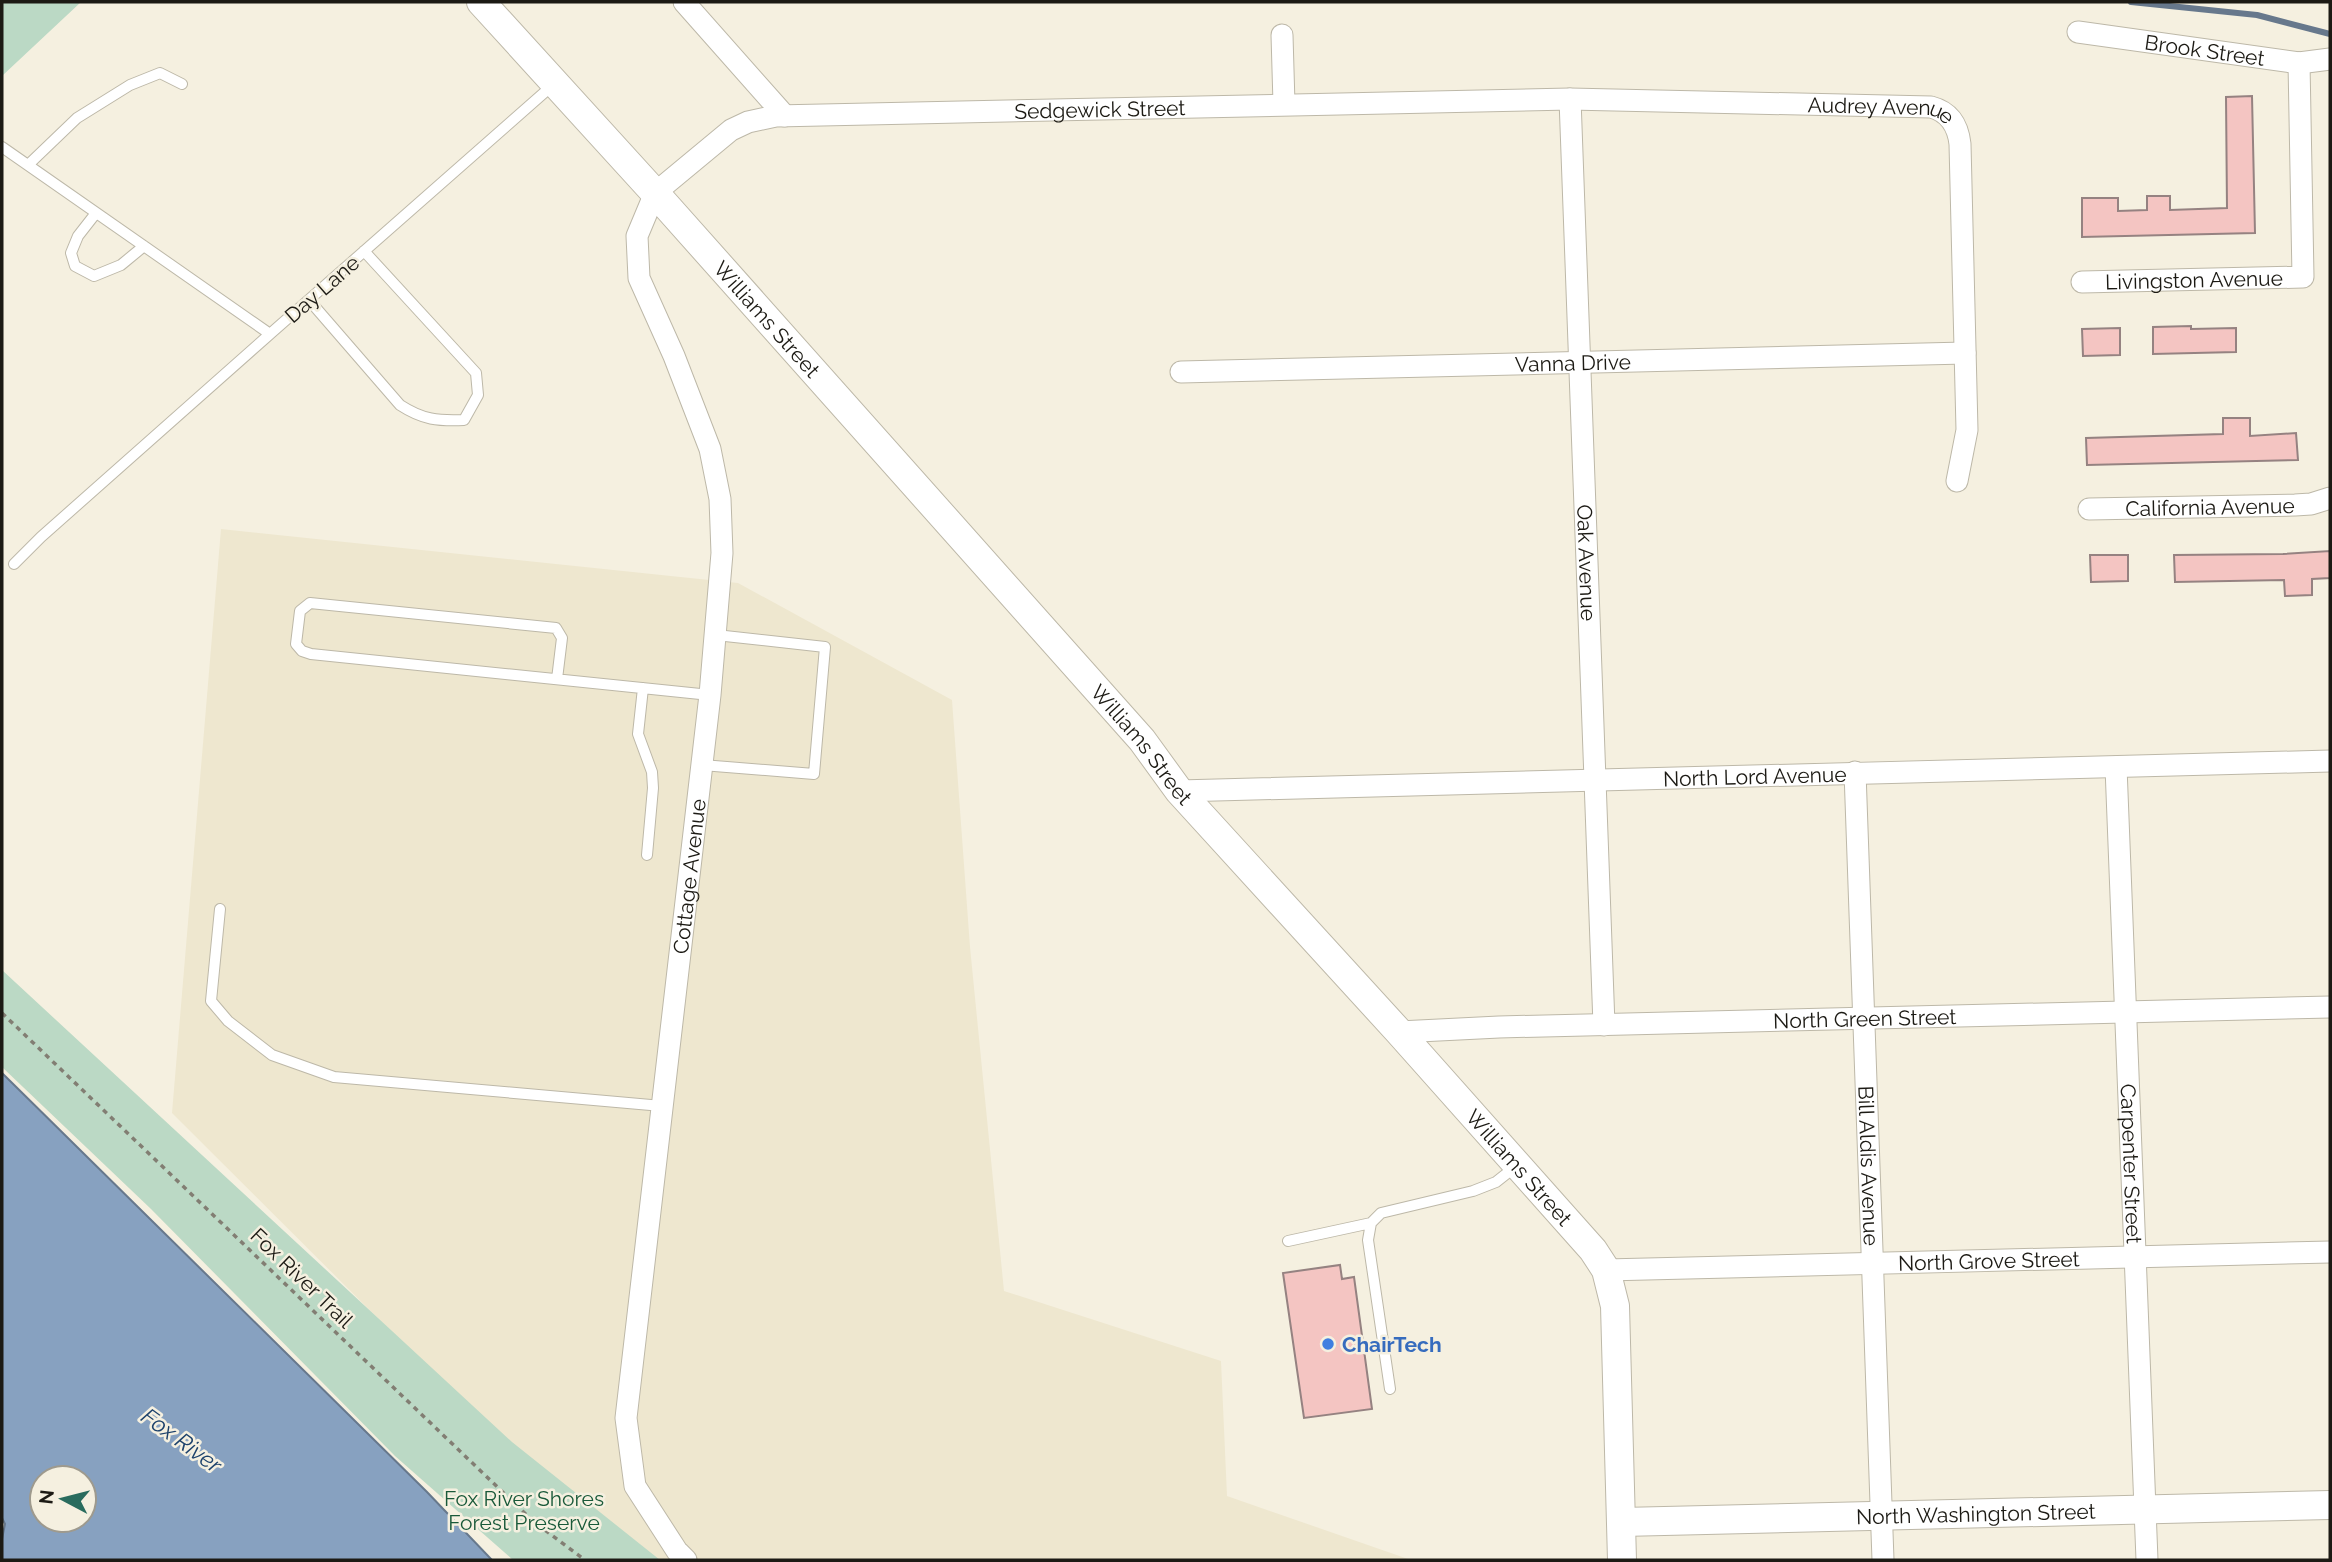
<svg xmlns="http://www.w3.org/2000/svg" width="2332" height="1562" viewBox="0 0 2332 1562" font-family="Raleway,sans-serif">
<style>
.built{fill:#eee7cf}
.green{fill:#bbd9c5}
.water{fill:#87a1c0;stroke:#67788c;stroke-width:2;fill-rule:evenodd}
.lines{fill:none;stroke-linecap:round;stroke-linejoin:round}
.stream{stroke:#67788c;stroke-width:6}
.building{fill:#f4c5c2;stroke:#958281;stroke-width:2}
.lane-casing{stroke:#bdb8a8;stroke-width:12}
.street-casing{stroke:#bdb8a8;stroke-width:23}
.secondary-casing{stroke:#bdb8a8;stroke-width:30}
.path{stroke:#827e73;stroke-width:3.5;stroke-dasharray:5 5;stroke-linecap:butt}
.lane{stroke:#fff;stroke-width:10}
.street{stroke:#fff;stroke-width:21}
.secondary{stroke:#fff;stroke-width:28}
.shop-dot{fill:#3f7fe0;stroke:#f5f0e0;stroke-width:2.5}
.labels{text-anchor:middle;dominant-baseline:central;stroke-width:5;stroke-linejoin:round;paint-order:stroke}
.street-label{font-size:21px;fill:#1c1a14;stroke:#f5f0e0}
.shop-label{font-size:21px;font-weight:bold;fill:#366cbe;stroke:#f5f0e0;text-anchor:start}
.park-label{font-size:21px;fill:#195939;stroke:#f5f0e0}
.water-label{font-size:23px;font-style:italic;fill:#1d426c;stroke:#f5f0e0}
</style>
<rect width="100%" height="100%" fill="#f5f0e0"/>
<path class="built" d="M 221,529 L 738,583 L 952,700 L 970,947 L 1004,1291 L 1221,1361 L 1227,1496 L 1411,1560 L 632,1560 L 528,1468 L 172,1113 Z"/>
<path class="green" d="M 2,2 L 81,2 L 2,76 Z
M 2,970 L 512,1442 L 660,1560 L 513,1560 L 395,1456 L 151,1209 L 2,1067 Z"/>
<path class="water" d="M 2,1073 L 427,1492 L 492,1560 L 2,1560 L 2,1539 L 5,1524 L 2,1518 ZM 42,1478 L 84,1478 L 84,1520 L 42,1520 Z"/>
<g class="lines">
<path class="stream" d="M 2131,2 L 2257,15 L 2330,34"/>
</g>
<path class="building" d="M 2252,96 L 2255,233 L 2082,237 L 2082,198 L 2118,198 L 2118,211 L 2147,210 L 2147,196 L 2170,196 L 2170,210 L 2227,208 L 2226,97 Z
M 2191,326 L 2191,329 L 2236,328 L 2236,352 L 2153,354 L 2153,327 Z
M 2120,328 L 2120,355 L 2083,356 L 2082,329 Z
M 2223,418 L 2250,418 L 2250,436 L 2296,433 L 2298,460 L 2087,465 L 2086,438 L 2223,434 Z
M 2330,551 L 2330,578 L 2312,579 L 2312,595 L 2285,596 L 2284,580 L 2175,582 L 2174,555 L 2283,554 Z
M 2090,555 L 2128,555 L 2128,581 L 2091,582 Z
M 1340,1265 L 1342,1279 L 1354,1277 L 1372,1409 L 1304,1418 L 1283,1273 Z"/>
<g class="lines">
<g class="lane-casing">
<path id="lane" d="M 2,147 L 270,334 L 554,84
M 28,165 L 77,118 L 130,85 L 160,73 L 182,84
M 96,213 L 78,236 L 71,253 L 75,266 L 94,276 L 121,265 L 144,246
M 309,300 L 400,405 C 423,420 438,421 464,420 L 478,395 L 476,373 L 364,251
M 14,564 L 41,537 L 270,334
M 557,679 L 562,638 L 556,628 L 310,603 L 300,611 L 296,644 L 302,651 L 311,654 C 444,668 577,681 710,695
M 643,688 L 638,734 L 652,772 L 653,788 L 647,855
M 702,765 L 814,774 L 825,647 L 716,635
M 220,909 L 211,1001 L 228,1021 L 272,1055 L 334,1077 L 662,1106
M 1288,1241 L 1371,1223
M 1390,1389 L 1368,1240 L 1371,1223 L 1381,1213 L 1473,1191 L 1496,1182 L 1515,1167"/>
</g>
<g class="street-casing">
<g id="street">
<path d="M 684,2 L 785,116"/>
<path id="s1" d="M 2078,32 L 2299,63 L 2330,59"/>
<path d="M 1282,35 L 1284,104"/>
<path id="s2" d="M 1570,99 L 1604,1025"/>
<path id="s3" d="M 2082,282 L 2303,277 L 2299,63"/>
<path id="s4" d="M 1181,372 L 1965,353"/>
<path id="s5" d="M 2089,509 L 2295,505 L 2311,504 L 2330,498"/>
<path id="s6" d="M 2116,767 L 2147,1560"/>
<path id="s7" d="M 1855,772 L 1883,1560"/>
<path id="s8" d="M 1179,791 L 2330,761"/>
<path id="s9" d="M 1399,1032 L 1499,1027 L 2330,1007"/>
<path id="s10" d="M 1606,1270 L 2330,1252"/>
<path id="s11" d="M 686,1560 L 677,1551 L 635,1486 L 626,1418 L 710,695 L 722,553 L 720,499 L 710,449 L 674,356 L 639,278 L 637,236 L 655,193 L 731,130 L 748,122 L 776,116 L 1570,99 L 1931,107 C 1950,112 1958,126 1960,144 L 1967,430 L 1957,481"/>
</g>
</g>
<g class="secondary-casing">
<g id="secondary">
<path id="s12" d="M 481,2 L 655,193 L 1142,740 L 1179,791 L 1399,1032 L 1593,1250 L 1606,1270 L 1615,1306 L 1622,1560"/>
<path id="s13" d="M 1622,1522 L 2330,1505"/>
</g>
</g>
<path class="path" d="M 2,1013 L 534,1522 L 585,1560"/>
<use href="#lane" class="lane"/>
<use href="#street" class="street"/>
<use href="#secondary" class="secondary"/>
</g>
<circle class="shop-dot" cx="1328" cy="1344" r="7"/>
<g class="labels">
<g class="street-label">
<text stroke="none"><textPath href="#s1" startOffset="128">Brook Street</textPath></text>
<text stroke="none"><textPath href="#s11" startOffset="1878">Sedgewick Street</textPath></text>
<text stroke="none"><textPath href="#s11" startOffset="2660">Audrey Avenue</textPath></text>
<text stroke="none"><textPath href="#s3" startOffset="112">Livingston Avenue</textPath></text>
<text transform="translate(322 289) rotate(-41)">Day Lane</text>
<text stroke="none"><textPath href="#s12" startOffset="427">Williams Street</textPath></text>
<text stroke="none"><textPath href="#s4" startOffset="392">Vanna Drive</textPath></text>
<text stroke="none"><textPath href="#s5" startOffset="121">California Avenue</textPath></text>
<text stroke="none"><textPath href="#s2" startOffset="464">Oak Avenue</textPath></text>
<text stroke="none"><textPath href="#s12" startOffset="994">Williams Street</textPath></text>
<text stroke="none"><textPath href="#s8" startOffset="576">North Lord Avenue</textPath></text>
<text stroke="none"><textPath href="#s11" startOffset="704">Cottage Avenue</textPath></text>
<text stroke="none"><textPath href="#s9" startOffset="466">North Green Street</textPath></text>
<text stroke="none"><textPath href="#s6" startOffset="397">Carpenter Street</textPath></text>
<text stroke="none"><textPath href="#s7" startOffset="394">Bill Aldis Avenue</textPath></text>
<text stroke="none"><textPath href="#s12" startOffset="1561">Williams Street</textPath></text>
<text stroke="none"><textPath href="#s10" startOffset="383">North Grove Street</textPath></text>
<text transform="translate(302 1278) rotate(44)">Fox River Trail</text>
<text stroke="none"><textPath href="#s13" startOffset="354">North Washington Street</textPath></text>
</g>
<g class="shop-label">
<text x="1342" y="1344">ChairTech</text>
</g>
<g class="park-label">
<text x="524" y="1498">Fox River Shores<tspan x="524" dy="24">Forest Preserve</tspan></text>
</g>
<g class="water-label">
<text transform="translate(182 1440) rotate(36)">Fox River</text>
</g>
</g>
<rect width="2332" height="1562" fill="none" stroke="#1c1a14" stroke-width="7"/>
<g transform="translate(63 1499) rotate(277)"><circle r="33" fill="#f5f0e0" stroke="#9e9a8e" stroke-width="2"/>
<path d="M0-5L12 26L0 18L-12 26Z" fill="#296c5e"/>
<text y="-10" font-size="19" font-weight="bold" text-anchor="middle" fill="#1c1a14">N</text>
</g>
</svg>
